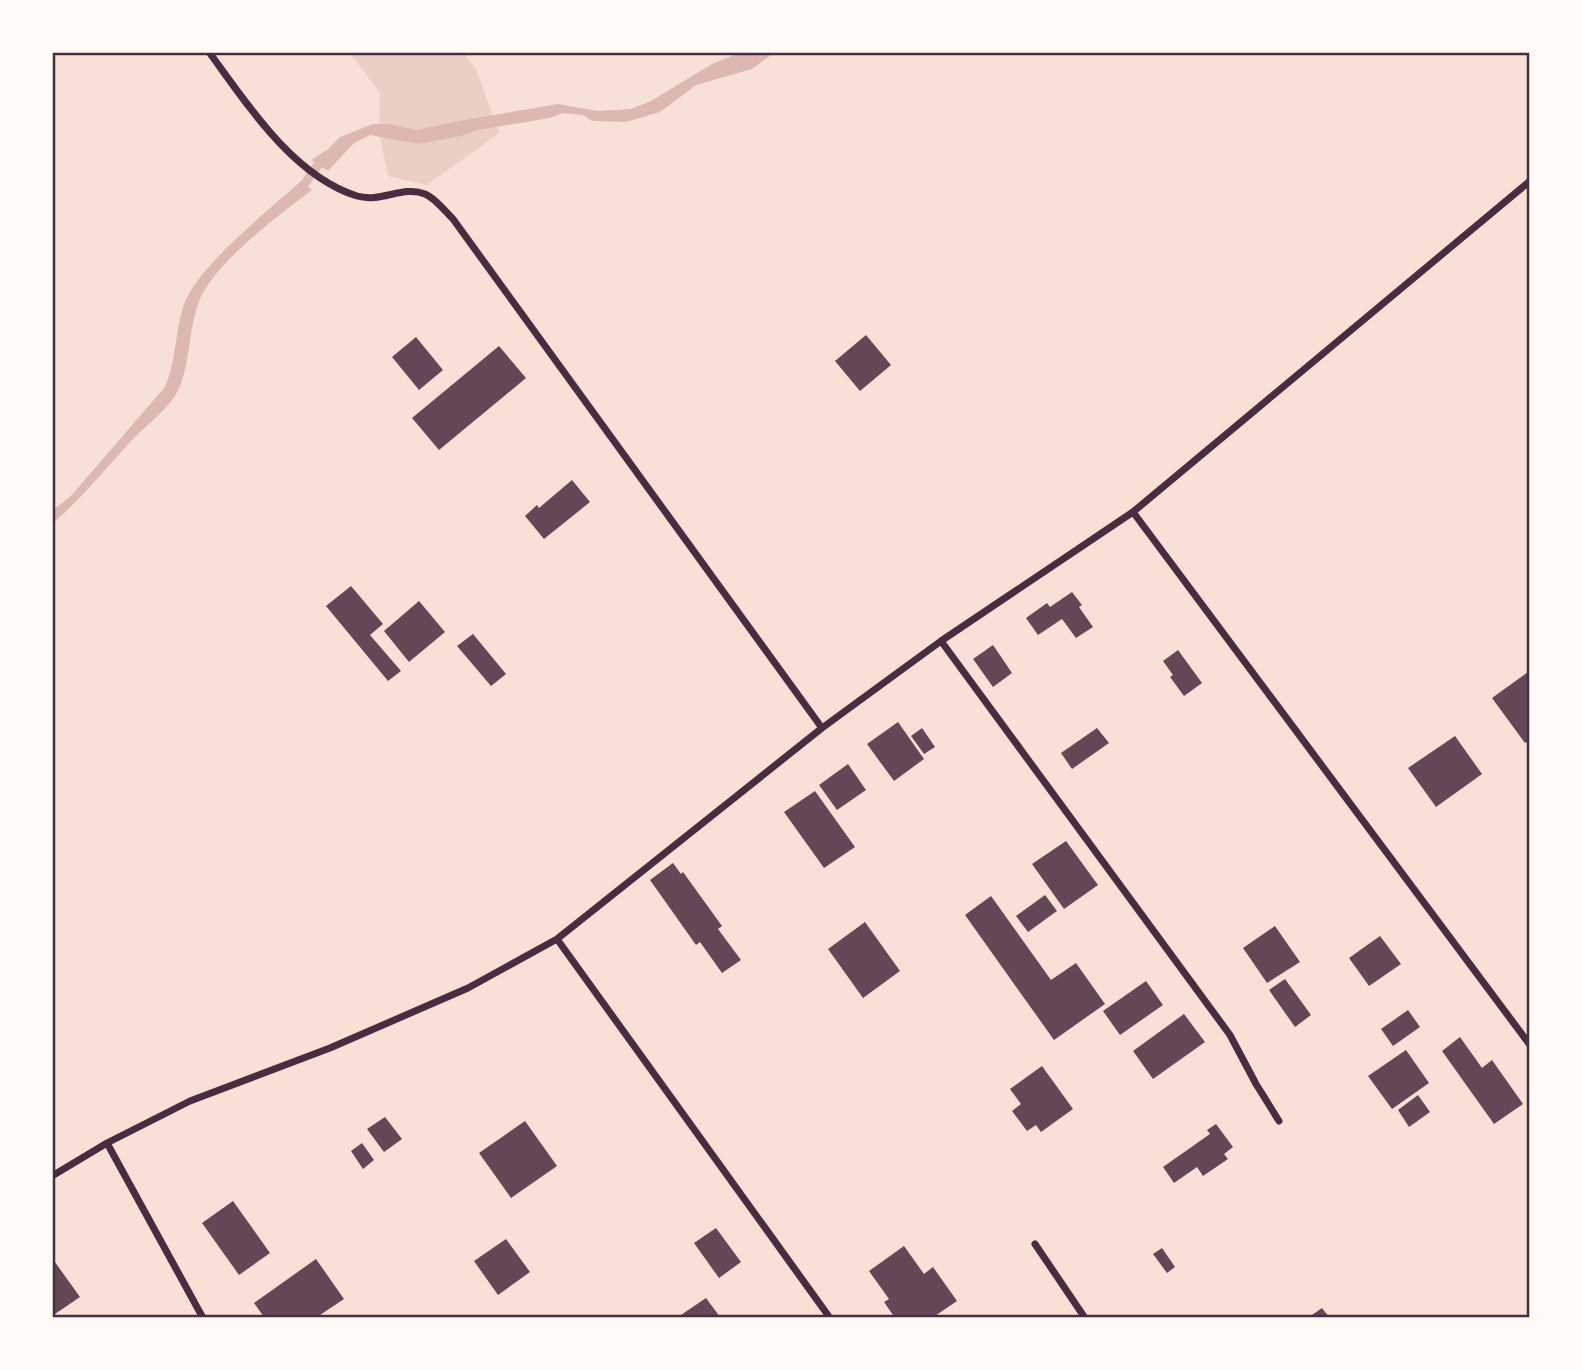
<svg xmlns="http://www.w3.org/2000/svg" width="1582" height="1370" viewBox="0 0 1582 1370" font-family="Quicksand,sans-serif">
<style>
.green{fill:#ebcfc5}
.water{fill:#dcb8b0}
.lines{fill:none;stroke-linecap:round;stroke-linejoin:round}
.stream{stroke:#dcb8b0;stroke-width:9}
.building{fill:#644757}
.minor{stroke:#4a2c40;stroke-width:7}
.neatline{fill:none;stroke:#4a2c40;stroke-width:2.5}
</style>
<rect width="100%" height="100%" fill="#f7e1d7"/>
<path class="green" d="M 350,53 L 464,53 L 476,69 L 499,133 L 427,185 L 388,176 L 379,130 L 380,93 Z"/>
<path class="water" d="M 742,52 L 774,53 L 752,69 L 696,85 L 660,112 L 626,122 L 592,121 L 583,115 L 562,113 L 550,118 L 477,130 L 461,136 L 419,144 L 370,135 L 354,143 L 328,171 L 311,160 L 327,150 L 340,137 L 373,124 L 389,124 L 417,130 L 459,121 L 558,104 L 598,111 L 631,109 L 651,101 L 712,64 Z
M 301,181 L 312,190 C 278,216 209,266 197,307 C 188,334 190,372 175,396 C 165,411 147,425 134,438 C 107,467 82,498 53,523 L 53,510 L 70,497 L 165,387 C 176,362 175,333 183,307 C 195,268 269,210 301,181 Z"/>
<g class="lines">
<path class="stream" d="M 299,192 L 317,166 L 327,156"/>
</g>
<path class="building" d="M 866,335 L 891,365 L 860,391 L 835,361 Z
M 416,337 L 443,370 L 419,390 L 392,357 Z
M 499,346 L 526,378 L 439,450 L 412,418 Z
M 572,480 L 590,502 L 544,539 L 525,516 L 537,505 L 539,508 Z
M 351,586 L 383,624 L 370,635 L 401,671 L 388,681 L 326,606 Z
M 1072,592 L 1082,605 L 1079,607 L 1093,627 L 1076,638 L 1062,619 L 1038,635 L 1026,618 L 1047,603 L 1050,607 Z
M 419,601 L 445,632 L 409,662 L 384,631 Z
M 473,634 L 506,674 L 491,686 L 457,646 Z
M 993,645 L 1012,673 L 993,687 L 973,659 Z
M 1178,650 L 1202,683 L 1184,696 L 1170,677 L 1173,675 L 1163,661 Z
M 1528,672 L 1530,740 L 1525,743 L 1492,698 Z
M 898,722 L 924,759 L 894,781 L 867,744 Z
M 922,728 L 935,747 L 924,754 L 911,736 Z
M 1097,728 L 1109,743 L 1072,769 L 1061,753 Z
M 1455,736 L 1482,774 L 1436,807 L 1408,768 Z
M 848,764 L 866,790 L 837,810 L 819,785 Z
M 815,791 L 855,847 L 824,868 L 784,812 Z
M 1066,841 L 1098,885 L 1064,909 L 1032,864 Z
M 673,863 L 681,874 L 683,872 L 722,926 L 718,929 L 741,960 L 722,973 L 700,942 L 696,945 L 650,880 Z
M 1045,895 L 1057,911 L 1028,932 L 1016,916 Z
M 991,896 L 1051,980 L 1076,963 L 1105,1004 L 1054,1040 L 965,915 Z
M 865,922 L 900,971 L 863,998 L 828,949 Z
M 1275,926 L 1300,962 L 1267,983 L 1243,948 Z
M 1380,936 L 1401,964 L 1369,986 L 1349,958 Z
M 1285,979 L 1311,1015 L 1295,1027 L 1269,990 Z
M 1146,981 L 1163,1005 L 1120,1035 L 1103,1011 Z
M 1408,1010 L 1420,1027 L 1393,1046 L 1381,1029 Z
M 1184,1014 L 1205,1042 L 1153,1079 L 1133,1051 Z
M 1460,1037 L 1482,1068 L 1492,1060 L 1523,1104 L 1494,1124 L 1442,1051 Z
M 1406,1050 L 1429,1083 L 1392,1109 L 1368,1076 Z
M 1042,1066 L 1073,1109 L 1041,1132 L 1036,1125 L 1027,1131 L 1012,1111 L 1021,1104 L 1010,1089 Z
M 1418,1095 L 1430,1112 L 1409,1127 L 1398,1110 Z
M 385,1117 L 402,1139 L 384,1152 L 367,1129 Z
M 525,1121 L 557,1166 L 511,1198 L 479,1153 Z
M 1216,1124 L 1233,1147 L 1224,1154 L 1228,1159 L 1203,1176 L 1197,1167 L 1174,1183 L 1163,1167 L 1210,1134 L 1207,1130 Z
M 362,1143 L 374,1160 L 363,1169 L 351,1151 Z
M 233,1201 L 270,1253 L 239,1275 L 202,1223 Z
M 716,1228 L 741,1262 L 719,1278 L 694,1243 Z
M 506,1239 L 530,1272 L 498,1295 L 474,1261 Z
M 904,1246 L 924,1274 L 933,1267 L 957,1301 L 935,1316 L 936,1317 L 890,1317 L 893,1315 L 884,1302 L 889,1299 L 869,1271 Z
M 1162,1248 L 1175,1267 L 1167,1273 L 1153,1254 Z
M 52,1258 L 80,1297 L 52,1316 Z
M 316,1259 L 344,1299 L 317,1317 L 264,1317 L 254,1303 Z
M 706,1298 L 720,1317 L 678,1317 Z
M 1322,1308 L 1329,1317 L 1309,1317 Z"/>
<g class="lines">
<path class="minor" d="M 209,52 C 247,104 293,176 357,196 C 381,203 403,185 425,194 C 435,198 445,211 453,219 L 822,728
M 1133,512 L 1530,1045
M 941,641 L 1230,1035 L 1256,1084 L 1279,1121
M 557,939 L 830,1318
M 107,1143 L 203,1318
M 52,1176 L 107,1143 L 190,1101 L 330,1048 L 468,988 L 557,939 L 822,728 L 941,641 L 1133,512 L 1530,181
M 1035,1244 L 1085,1318"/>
</g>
<rect width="1582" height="1370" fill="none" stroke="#fffaf5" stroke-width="108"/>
<rect x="54" y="54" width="1474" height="1262" class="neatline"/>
</svg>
